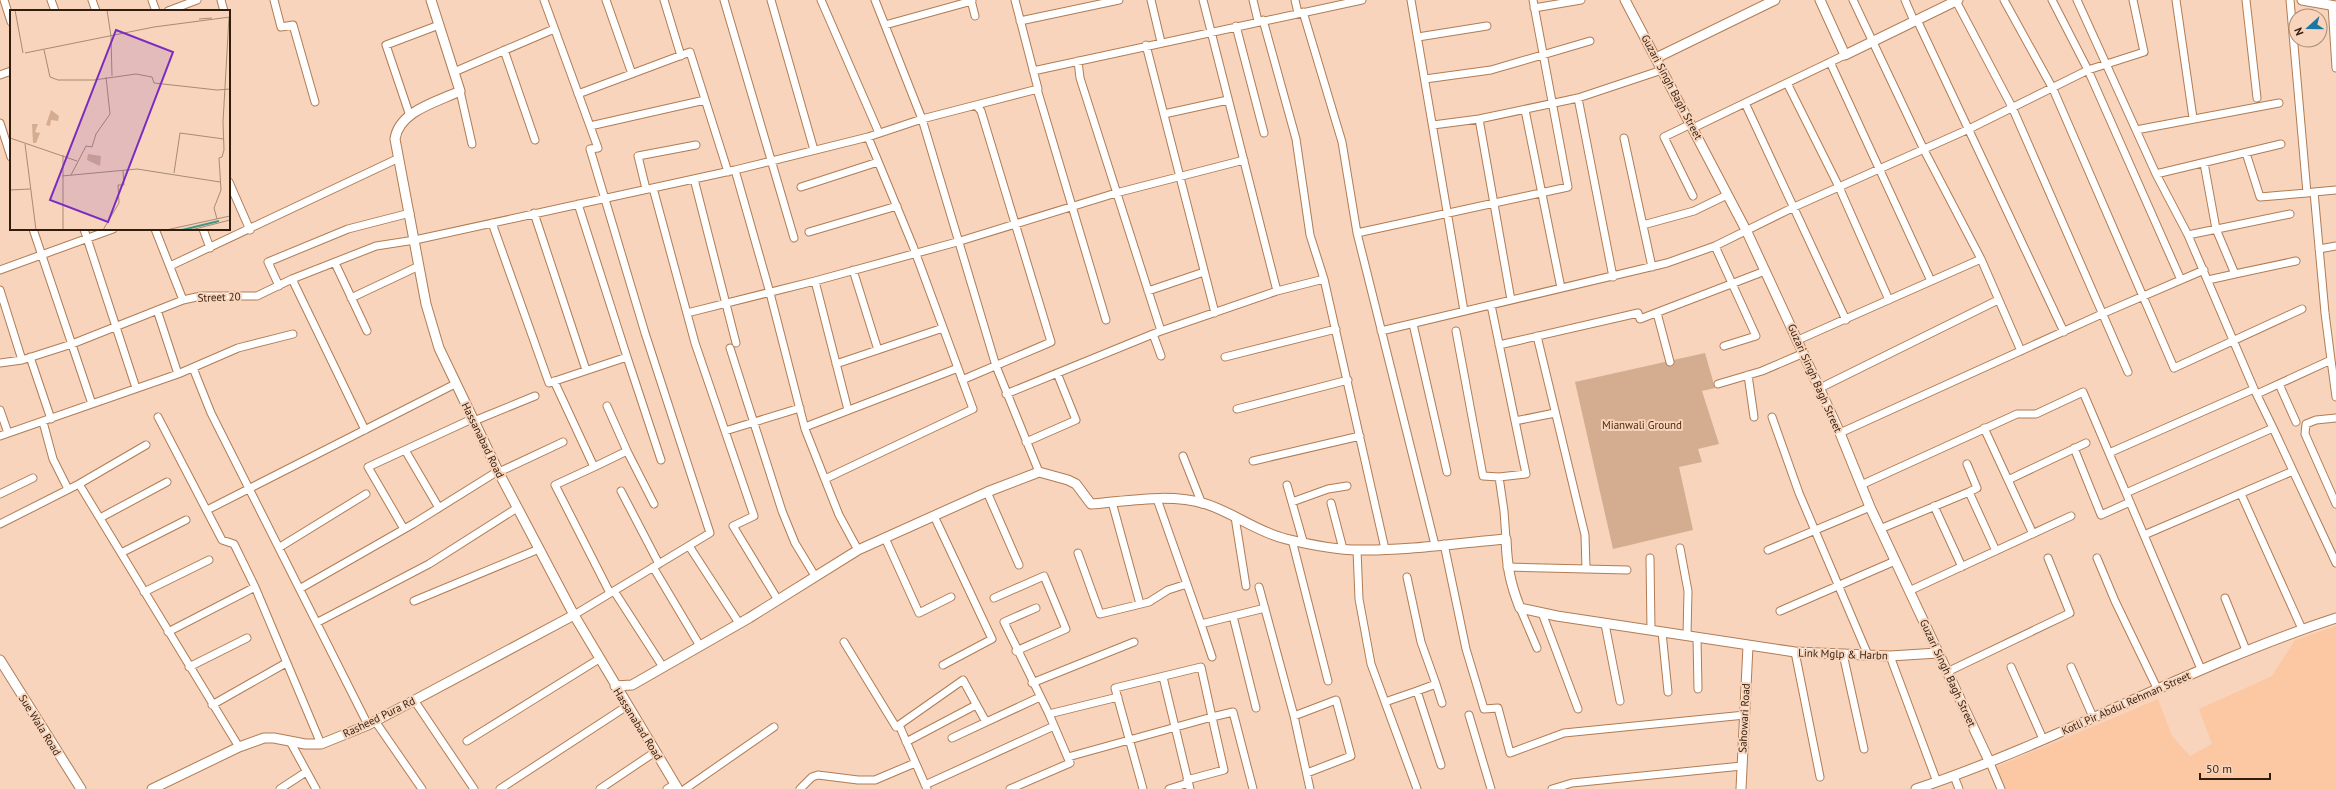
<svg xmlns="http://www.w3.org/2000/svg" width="2336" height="789" viewBox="0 0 2336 789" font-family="'PT Sans',sans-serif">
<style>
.built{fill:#fcc8a3}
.green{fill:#d4ad91}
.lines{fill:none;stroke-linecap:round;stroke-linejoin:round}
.minor-casing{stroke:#b17c54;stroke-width:9}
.tertiary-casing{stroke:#b17c54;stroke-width:11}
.minor{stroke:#fff;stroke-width:7}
.tertiary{stroke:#fff;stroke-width:9}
.labels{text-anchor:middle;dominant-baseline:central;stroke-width:4;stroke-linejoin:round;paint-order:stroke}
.street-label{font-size:11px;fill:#321d0d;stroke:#f7d4bb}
.park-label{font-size:11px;fill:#4e2908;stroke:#f7d4bb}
.inset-river{fill:none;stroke:#449886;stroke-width:2}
.inset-road{fill:none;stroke:#a88b75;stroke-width:1}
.view{fill:#7b2cbf;fill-opacity:0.15;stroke:#7b2cbf;stroke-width:2}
.inset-edge{fill:none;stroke:#321d0d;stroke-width:2}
</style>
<rect width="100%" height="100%" fill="#f7d4bb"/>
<path class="built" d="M 2336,626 L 2336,789 L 2005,789 L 1996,767 L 2158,699 L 2172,736 L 2190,756 L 2212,744 L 2199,709 L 2272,676 L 2295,640 Z"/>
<path class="green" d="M 1705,353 L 1715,388 L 1702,391 L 1719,444 L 1698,449 L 1702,462 L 1679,467 L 1693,530 L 1613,549 L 1575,382 Z"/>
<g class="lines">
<g class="minor-casing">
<path id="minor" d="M 4,0 L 11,22
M 51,0 L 55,11
M 92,0 L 96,11
M 152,0 L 156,11
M 221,0 L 224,11
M 274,0 L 281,27 L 293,25 L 315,102
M 544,0 L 598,148 L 590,149 L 645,333 L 710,533 L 574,615
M 606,0 L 632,74
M 664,0 L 681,56
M 724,0 L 794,238
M 771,0 L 814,150
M 821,0 L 879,133
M 875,0 L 922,119 L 996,366 L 1039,472
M 971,0 L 975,16
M 1151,0 L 1161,42
M 1203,0 L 1277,291
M 1253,0 L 1258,21
M 1295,0 L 1298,13
M 1411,0 L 1464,311
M 1853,0 L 1924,150 L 1981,259 L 2021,351
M 1905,0 L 1914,21
M 2004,0 L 2053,89 L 2174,368 L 2302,309
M 2052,0 L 2088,70 L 2181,280
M 2077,0 L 2156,174 L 2188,235 L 2254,389
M 2176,0 L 2193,118
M 2246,0 L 2257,98
M 1956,1 L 2012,107 L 2128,372
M 2332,5 L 2336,68
M 1534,8 L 1581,0
M 168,11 L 197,0
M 1303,12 L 1342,142 L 1357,233 L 1435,545
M 1917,20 L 2064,332
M 1020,21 L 1119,0
M 885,25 L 972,1
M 1236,26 L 1264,133
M 1418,37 L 1487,26
M 1146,45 L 1215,313
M 504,50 L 535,140
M 1078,61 L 1080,78 L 1161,331 L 1153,334 L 1161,356
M 1830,62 L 1931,281
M 1033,71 L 1362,0
M 454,72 L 554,29
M 0,75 L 11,71
M 1425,79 L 1491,70 L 1590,41
M 1787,83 L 1839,187 L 1889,300
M 1037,89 L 1106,320
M 460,91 L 472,144
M 578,94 L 690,52 L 728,172
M 1578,98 L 1613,277
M 1745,103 L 1846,320
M 976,105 L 1038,89 L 1015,0
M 1525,110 L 1561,288
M 1164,114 L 1228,100
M 410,116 L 386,45 L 439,25
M 1479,119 L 1511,300
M 0,123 L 11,157
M 1691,124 L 1664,137 L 1693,196
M 1433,125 L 1479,119 L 1578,98 L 1662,70
M 590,126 L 705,100
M 1693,128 L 1845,55
M 2136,130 L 2279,103
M 1624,138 L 1652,267
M 2246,153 L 2260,197 L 2307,193
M 2204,163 L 2216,229 L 2235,274 L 2296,261
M 735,170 L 770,293 L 805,429 L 839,515 L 858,550
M 2156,174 L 2281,144
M 694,179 L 736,343
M 229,182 L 250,230
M 801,187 L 878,162
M 653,188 L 695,343 L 754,516 L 733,526 L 778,600
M 646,189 L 638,156 L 696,145
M 2314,192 L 2336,190
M 534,213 L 586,370
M 492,223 L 549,383 L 627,357 L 578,204
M 1643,225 L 1694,211 L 1727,195
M 33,229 L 92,404
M 84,229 L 136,388
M 155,229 L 183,300
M 203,229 L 210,248
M 809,232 L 897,206
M 1357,233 L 1568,187 L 1533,0
M 2188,235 L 2290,214
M 1715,246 L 1756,336 L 1724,346
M 2319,249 L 2336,246
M 335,263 L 367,331
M 170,266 L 399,158
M 0,270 L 113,229
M 853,270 L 878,350
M 292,279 L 365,430
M 1324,279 L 1385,549
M 2208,280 L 2235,274
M 815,281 L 848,410
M 279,286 L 268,262 L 348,229 L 410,213
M 0,290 L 22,360
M 1148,291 L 1201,273
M 351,298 L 419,266
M 157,310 L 178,374
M 687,313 L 815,281 L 957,242 L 1116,193 L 1244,160
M 1657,313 L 1670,362
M 1413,324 L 1447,472
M 1161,331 L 1277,291 L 1324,279 L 1310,235 L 1296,139 L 1263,20
M 1381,331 L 1667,263 L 1715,246 L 1794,207 L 1969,129 L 2088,70 L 2144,52 L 2133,0
M 1456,331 L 1483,476 L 1499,477 L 1526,474 L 1491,305
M 1537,336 L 1585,535 L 1586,569
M 1798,340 L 1981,259
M 1499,345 L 1638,313 L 1640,319 L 1765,271
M 730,348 L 782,511 L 795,543 L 815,576
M 30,357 L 51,419
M 627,357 L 661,460
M 1225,357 L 1336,329
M 2331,360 L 2336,397
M 0,363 L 22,360 L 72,344 L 183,300 L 201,296 L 257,296 L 292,279 L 376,246 L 415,240 L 735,170 L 868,137 L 922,119 L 976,105 L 981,111 L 1051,342 L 962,380
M 836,364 L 943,328
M 193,368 L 211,413 L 368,725
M 1748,375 L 1754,417
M 554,381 L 594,467 L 555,485 L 610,593
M 1718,384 L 1762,371 L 1804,353
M 2279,384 L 2296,422
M 1820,388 L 1998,300
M 1006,394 L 1153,334
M 2257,394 L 2331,360 L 2325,313 L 2314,192 L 2307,193 L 2290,0
M 1237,409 L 1348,380
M 0,410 L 8,433
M 158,417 L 222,540 L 234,544 L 255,587 L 321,744
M 1772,417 L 1799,493 L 1868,655
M 2336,418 L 2316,420 L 2306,424 L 2305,434 L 2336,504
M 474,421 L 535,396
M 1515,421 L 1555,413
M 43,422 L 53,459 L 68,489
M 805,427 L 958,368
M 1984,428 L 2033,534
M 725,431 L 800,408
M 1840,433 L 2104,313 L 2204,270
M 0,436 L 178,374 L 238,348 L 293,334
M 1026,442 L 1076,420 L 1057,373
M 2074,448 L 2101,515 L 2130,502
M 405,450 L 439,508
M 627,451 L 654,504
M 2109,453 L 2254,389 L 2273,428
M 1183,456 L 1202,504
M 1253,461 L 1360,436
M 1967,464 L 1977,488 L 1969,492 L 1996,551
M 594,467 L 627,451 L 607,406
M 499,472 L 563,442
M 1499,477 L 1504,511 L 1506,539
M 825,479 L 973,409 L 913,246 L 868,137
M 2008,480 L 2086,443
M 79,484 L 239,747
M 1287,485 L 1303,541
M 1861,485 L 2017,414 L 2036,414 L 2083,392 L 2201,669
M 621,491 L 659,564
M 987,492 L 1019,565
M 2126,493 L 2273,428 L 2336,563
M 0,494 L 33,478
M 2241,494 L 2302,629
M 1157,499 L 1201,624
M 1112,502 L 1140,604
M 1292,502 L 1328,489 L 1347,486
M 1331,503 L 1343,549
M 1934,506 L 1962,567
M 207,510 L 455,384
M 934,516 L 992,639 L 943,665
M 1235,517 L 1246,586
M 100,518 L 167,482
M 0,524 L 79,484 L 146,445
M 404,529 L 368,467 L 472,419
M 1880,529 L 1969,492
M 2144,535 L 2293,471
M 885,538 L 919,613 L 951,597
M 1292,540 L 1328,681
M 1444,544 L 1466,649 L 1484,709 L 1498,708 L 1510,753 L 1564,733 L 1745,715
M 689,546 L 739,623
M 280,547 L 366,494
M 1680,548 L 1688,591 L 1687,636
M 1357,550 L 1359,599 L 1371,664 L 1417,789
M 1768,550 L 1870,507
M 121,553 L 186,520
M 1078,553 L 1100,614 L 1149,602 L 1168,590 L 1187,584
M 1650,558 L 1651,630
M 2097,558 L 2115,601 L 2157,688
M 653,567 L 700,646
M 1507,567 L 1627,570
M 1407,577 L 1421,642 L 1436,684
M 1259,587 L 1294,716 L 1310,789
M 301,588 L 413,524 L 498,471
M 614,591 L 663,667
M 1909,591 L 2071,516
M 144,592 L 209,560
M 994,598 L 1044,576 L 1066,629 L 1016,651
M 2225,598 L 2246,650
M 414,601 L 539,549
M 1036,608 L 1004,622 L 1049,714 L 1118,697
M 1520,608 L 1537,648
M 1780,611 L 1895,561
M 1542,613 L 1578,709
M 1233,616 L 1256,708
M 318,622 L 429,564 L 517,508
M 1605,624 L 1620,701
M 168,632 L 255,587
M 1662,632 L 1668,692
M 1697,638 L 1698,689
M 844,642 L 896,727 L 899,725 L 927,789
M 1795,652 L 1820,777
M 1843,654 L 1864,749
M 1890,656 L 1937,782
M 1212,657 L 1201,624 L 1265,608
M 189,667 L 247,638
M 2011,667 L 2043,739
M 2071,667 L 2093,717
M 1947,672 L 2070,613 L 2048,558
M 1163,677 L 1190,789
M 1032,683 L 1134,642
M 1417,691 L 1436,684 L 1442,703
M 414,700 L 474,789
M 1385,702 L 1417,691 L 1441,765
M 212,705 L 286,663
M 1469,715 L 1491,789
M 1294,716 L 1336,700 L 1351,756 L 1307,773
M 375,721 L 422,789
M 899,725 L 963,680 L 986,722
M 952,738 L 1040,697
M 467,741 L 599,659
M 906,742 L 976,705
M 291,743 L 316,789
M 1068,757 L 1212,717 L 1224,770 L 1187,780
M 1990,763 L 2001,789
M 1954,776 L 1959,789
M 925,785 L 1054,726
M 280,789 L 306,772
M 500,789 L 627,706
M 600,789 L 655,752
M 667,789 L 675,784
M 685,789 L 774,727
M 800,789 L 812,777 L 818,775 L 858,780 L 875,780 L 915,763
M 1010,789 L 1070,763 L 1049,714
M 1143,789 L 1115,688 L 1201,667 L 1212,717 L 1233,712 L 1253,789
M 1169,789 L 1188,783
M 1552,789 L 1572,783 L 1742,766"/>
</g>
<g class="tertiary-casing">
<path id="tertiary" d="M 431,0 L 460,91 C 437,102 399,111 395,139 L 426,304 L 439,348 L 498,471 L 574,615 L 678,789
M 1625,0 L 1747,232 L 1840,433 L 1870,507 L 1990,763
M 1820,0 L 1845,55 L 1958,0
M 2302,0 L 2336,6
M 1656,58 L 1775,0
M 0,660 L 81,789
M 615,686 L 632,685 L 749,618 L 858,550 L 987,492 L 1039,472 L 1068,480 L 1076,484 L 1091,504 C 1129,501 1169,493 1206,504 C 1234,513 1257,532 1286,539 C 1307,544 1336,550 1358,550 C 1407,551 1457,543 1506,539 C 1507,566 1510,583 1520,608 L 1557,616 L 1795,652 L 1890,656 L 1938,653
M 152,789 L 239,747 L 264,738 L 274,738 L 305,744 L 321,744 L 368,725 L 574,615
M 1741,789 L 1748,646
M 1916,789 C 2060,741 2192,665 2336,618"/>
</g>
<use href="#minor" class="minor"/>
<use href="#tertiary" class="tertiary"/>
</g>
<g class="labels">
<g class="street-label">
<text transform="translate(1672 87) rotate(62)">Guzari Singh Bagh Street</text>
<text transform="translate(219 297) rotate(-2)">Street 20</text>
<text transform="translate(1815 378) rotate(66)">Guzari Singh Bagh Street</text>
<text transform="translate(483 440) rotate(64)">Hassanabad Road</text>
<text transform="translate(1843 654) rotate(2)">Link Mglp &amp; Harbn</text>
<text transform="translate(1948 673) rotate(65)">Guzari Singh Bagh Street</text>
<text transform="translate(2126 703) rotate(-24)">Kotli Pir Abdul Rehman Street</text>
<text transform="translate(379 717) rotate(-26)">Rasheed Pura Rd</text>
<text transform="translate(1744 718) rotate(-87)">Sahowari Road</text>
<text transform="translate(638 724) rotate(58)">Hassanabad Road</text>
<text transform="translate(40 725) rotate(58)">Sue Wala Road</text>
</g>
<g class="park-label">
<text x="1642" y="425">Mianwali Ground</text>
</g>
</g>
<g transform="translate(10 10)">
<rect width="220" height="220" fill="#f7d4bb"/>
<path d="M 41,100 L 49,106 L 48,111 L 41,110 L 40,116 L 36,115 ZM 22,114 L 28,114 L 25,122 L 30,123 L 26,133 L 23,133 ZM 78,144 L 91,146 L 90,156 L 77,150 Z" fill="#d4ad91"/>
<path class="inset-river" d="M 172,220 L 209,211"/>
<path class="inset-road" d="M 5,0 L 13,43M 97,0 L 101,26 L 102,66M 189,9 L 202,8M 34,40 L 40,67 L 48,70 L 84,70 L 126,64 L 142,67 L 144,73 L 207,80 L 220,79M 15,43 L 144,17 L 220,7M 0,128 L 67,151M 15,134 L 26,220M 164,163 L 170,123 L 214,129M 61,165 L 75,138 L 76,136 L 82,137 L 86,124 L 100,104 L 96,67M 52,166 L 127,159 L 210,172M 0,180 L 20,179M 207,209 L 204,198 L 211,180 L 209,148 L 212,147 L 214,140 L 213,112 L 219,7M 53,220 L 53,145M 93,220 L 109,193 L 108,175 L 114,175 L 113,161M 156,220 L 220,206M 181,220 L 220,210"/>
<path class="view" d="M 106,20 L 163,42 L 98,212 L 40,190 Z"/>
<rect width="220" height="220" class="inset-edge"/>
</g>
<g transform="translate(2308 28) rotate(249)"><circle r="19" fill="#f7d4bb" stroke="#a88b75"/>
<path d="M0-3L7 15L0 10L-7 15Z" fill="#1c77a5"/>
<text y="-6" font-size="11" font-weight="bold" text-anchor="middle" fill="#321d0d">N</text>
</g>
<path d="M2200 773v6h70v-6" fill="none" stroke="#321d0d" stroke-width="2"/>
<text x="2206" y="773" font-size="12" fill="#321d0d" stroke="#f7d4bb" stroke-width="3" paint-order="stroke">50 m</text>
</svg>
